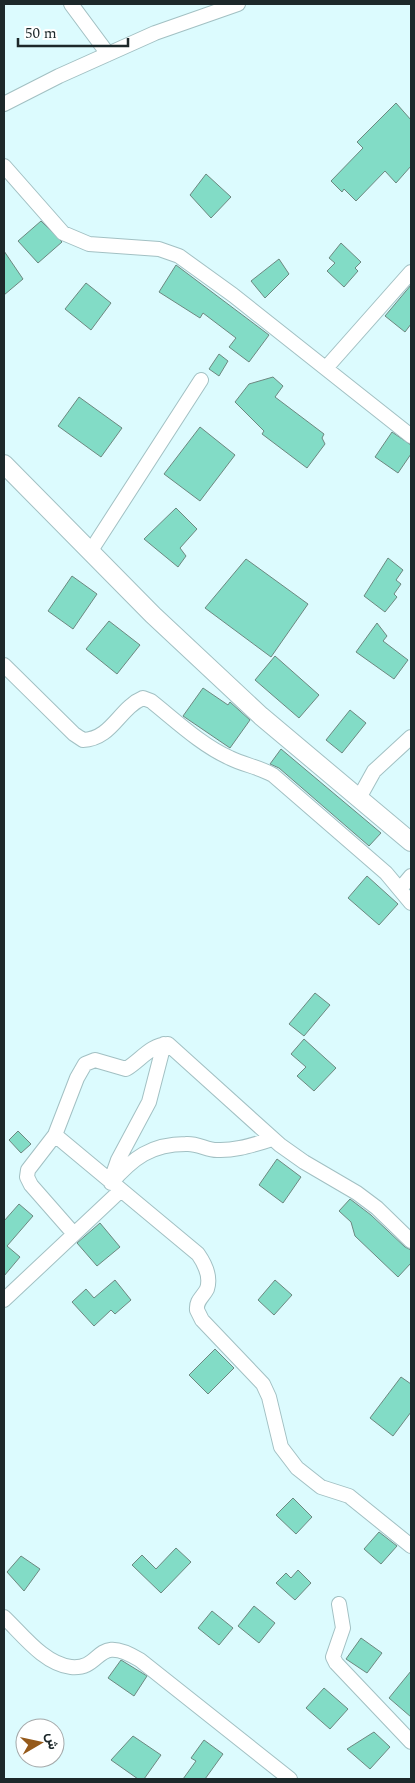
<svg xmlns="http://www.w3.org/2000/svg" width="415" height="1783" viewBox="0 0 415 1783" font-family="Spectral,Vazirmatn,serif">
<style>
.building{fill:#82dcc6;stroke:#6d8880}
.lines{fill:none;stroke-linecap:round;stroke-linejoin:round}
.minor-casing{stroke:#a2c0c3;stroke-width:16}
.tertiary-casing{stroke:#a2c0c3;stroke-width:20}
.minor{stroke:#fff;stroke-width:14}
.tertiary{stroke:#fff;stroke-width:18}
</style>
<rect width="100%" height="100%" fill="#dcfbfe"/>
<path class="building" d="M 396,103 L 411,120 L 411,166 L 396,183 L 385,171 L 356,201 L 344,189 L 342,192 L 331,181 L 363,148 L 357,142 Z
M 206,174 L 231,197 L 211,218 L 190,195 Z
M 41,221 L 62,242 L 38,263 L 18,241 Z
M 341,243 L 361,262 L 355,268 L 358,271 L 344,287 L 327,271 L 335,263 L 329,258 Z
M 4,251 L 23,279 L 4,295 Z
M 279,259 L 289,274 L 265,298 L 251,281 Z
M 176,265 L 269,335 L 249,362 L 229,347 L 236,338 L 203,313 L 200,318 L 159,292 Z
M 86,283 L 111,303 L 91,330 L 65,309 Z
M 411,285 L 411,324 L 405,332 L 385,316 Z
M 219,354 L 228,361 L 219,376 L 209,369 Z
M 273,377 L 283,386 L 275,397 L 324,434 L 322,438 L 325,444 L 307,468 L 262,434 L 264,431 L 235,402 L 249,384 Z
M 79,397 L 122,428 L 101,457 L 58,426 Z
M 200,427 L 235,455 L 200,501 L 164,474 Z
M 392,432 L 411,445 L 411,454 L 398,473 L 375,457 Z
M 176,508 L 197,529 L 180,548 L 186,556 L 178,567 L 144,539 Z
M 388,558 L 403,570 L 396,580 L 401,584 L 394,594 L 397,597 L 385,612 L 364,596 Z
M 246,559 L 308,604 L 271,657 L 205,608 Z
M 72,576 L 97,594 L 73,629 L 48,611 Z
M 109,621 L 140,645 L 117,674 L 86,649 Z
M 377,623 L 387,636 L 383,641 L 408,660 L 394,679 L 356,652 Z
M 275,656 L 319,695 L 299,718 L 255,680 Z
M 203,688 L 228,705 L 230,702 L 250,720 L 230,748 L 183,716 Z
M 350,710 L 366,723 L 342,753 L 326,740 Z
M 281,749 L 381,833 L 369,846 L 279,768 L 270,764 Z
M 367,876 L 398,904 L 379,925 L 348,898 Z
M 315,993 L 330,1005 L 304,1036 L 289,1024 Z
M 304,1039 L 336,1068 L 314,1091 L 297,1076 L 306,1067 L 291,1054 Z
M 18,1131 L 31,1144 L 21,1153 L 9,1140 Z
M 277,1159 L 301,1177 L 283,1203 L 259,1185 Z
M 350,1199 L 371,1215 L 405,1247 L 411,1250 L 411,1263 L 398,1277 L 355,1236 L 351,1222 L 339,1211 Z
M 19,1204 L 33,1216 L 7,1246 L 20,1257 L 4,1276 L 4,1221 Z
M 100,1223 L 120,1247 L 97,1266 L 77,1243 Z
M 115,1280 L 131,1300 L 115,1314 L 111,1310 L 94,1326 L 72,1302 L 86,1289 L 94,1298 Z
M 275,1280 L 292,1295 L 274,1315 L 258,1300 Z
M 215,1349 L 234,1368 L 208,1394 L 189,1375 Z
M 401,1377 L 411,1384 L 411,1412 L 393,1436 L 370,1418 Z
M 293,1498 L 312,1517 L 296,1534 L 276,1515 Z
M 379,1532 L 397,1546 L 381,1564 L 364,1549 Z
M 176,1548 L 191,1562 L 161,1593 L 132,1565 L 142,1555 L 156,1569 Z
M 21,1556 L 40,1569 L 24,1591 L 7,1572 Z
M 298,1570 L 311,1583 L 295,1600 L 276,1583 L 286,1573 L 291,1578 Z
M 254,1606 L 275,1623 L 259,1643 L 238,1626 Z
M 212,1611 L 233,1628 L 219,1645 L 198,1628 Z
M 361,1638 L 382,1653 L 367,1673 L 346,1659 Z
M 121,1660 L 147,1676 L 134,1696 L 108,1678 Z
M 411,1671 L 411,1717 L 389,1698 Z
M 324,1688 L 348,1709 L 330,1729 L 306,1708 Z
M 374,1732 L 390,1747 L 370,1769 L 347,1749 Z
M 133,1736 L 161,1755 L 144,1779 L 138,1779 L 111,1760 Z
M 204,1740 L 223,1754 L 205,1779 L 183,1779 L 196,1761 L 191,1758 Z"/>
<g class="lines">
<g class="minor-casing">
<path id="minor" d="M 71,4 L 108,54
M 4,104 L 59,76 L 155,33 L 238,4
M 4,166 L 63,233 L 89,244 L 159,249 L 179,256 L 233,295 L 411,436
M 326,368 L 411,272
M 90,552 L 201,380
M 4,665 L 74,734 L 83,740 C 112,739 119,708 143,698 L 151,701 C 175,720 201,745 230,758 C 244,765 259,767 273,775 L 386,873 L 411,903
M 359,798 L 374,771 L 411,737
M 400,889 L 411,876
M 55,1135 L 198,1254 C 205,1264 211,1277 207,1289 C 203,1297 196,1300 197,1310 L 202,1320 L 263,1384 L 269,1397 L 281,1447 L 297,1468 L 321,1487 L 349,1496 L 411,1546
M 112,1177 L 118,1160 L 149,1102 L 164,1044
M 111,1183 C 133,1158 151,1144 186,1144 C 197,1143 207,1150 217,1150 C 236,1151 255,1144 273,1139
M 74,1234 L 31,1185 L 27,1177 L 28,1170 L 55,1135 L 77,1078 L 85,1064 L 95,1060 L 126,1069 C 141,1060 150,1045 168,1044 L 280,1145 L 304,1162 L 357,1193 L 377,1208 L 411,1241
M 4,1300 L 120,1191
M 339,1604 L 343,1628 L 333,1657 L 336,1663 L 411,1742
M 4,1617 C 22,1634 44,1664 71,1667 C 104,1670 94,1632 140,1660 L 290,1779"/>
</g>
<g class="tertiary-casing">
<path id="tertiary" d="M 4,464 L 153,615 L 261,716 L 411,842"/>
</g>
<use href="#minor" class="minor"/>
<use href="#tertiary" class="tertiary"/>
</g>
<rect width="415" height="1783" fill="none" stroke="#1d282a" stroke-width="10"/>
<g transform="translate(40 1743) rotate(81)"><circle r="24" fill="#ffffff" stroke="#a5a9aa"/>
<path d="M0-4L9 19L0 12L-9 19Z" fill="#955a1b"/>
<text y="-8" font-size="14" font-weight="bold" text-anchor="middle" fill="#1d282a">ش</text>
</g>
<path d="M18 38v8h110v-8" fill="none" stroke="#1d282a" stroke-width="2.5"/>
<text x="25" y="38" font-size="15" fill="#1d282a" stroke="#ffffff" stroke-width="4" paint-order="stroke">50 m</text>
</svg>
